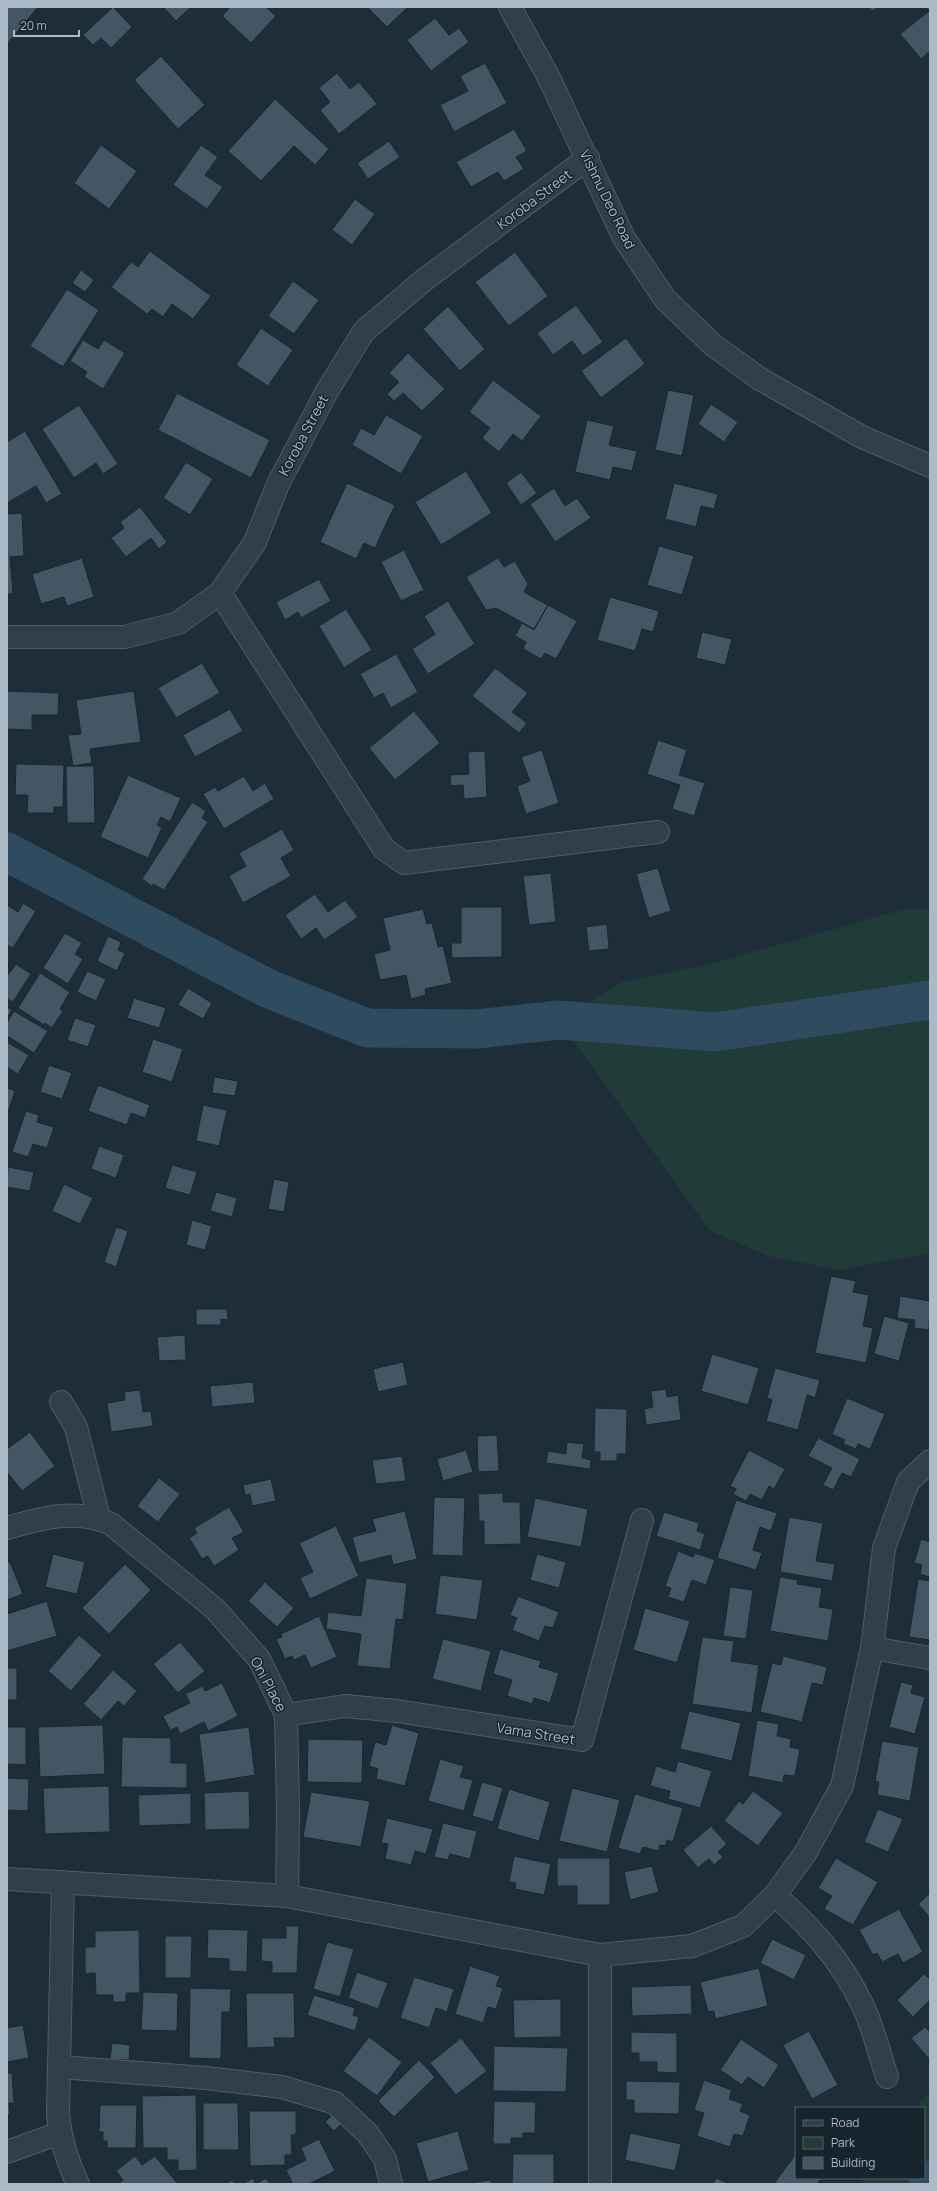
<svg xmlns="http://www.w3.org/2000/svg" width="937" height="2191" viewBox="0 0 937 2191" font-family="Manrope,sans-serif">
<style>
.green{fill:#213b39}
.lines{fill:none;stroke-linecap:round;stroke-linejoin:round}
.river{stroke:#2e4b5f;stroke-width:39}
.building{fill:#435663;stroke:#19262f}
.minor-casing{stroke:#4f5d67;stroke-width:24}
.tertiary-casing{stroke:#4f5d67;stroke-width:24}
.minor{stroke:#323f49;stroke-width:22}
.tertiary{stroke:#323f49;stroke-width:22}
.labels{text-anchor:middle;dominant-baseline:central;stroke-width:3;stroke-linejoin:round;paint-order:stroke}
.street-label{font-size:14px;fill:#abbac6;stroke:#17242d}
</style>
<rect width="100%" height="100%" fill="#1e2e38"/>
<path class="green" d="M 930,909 L 930,1253 L 839,1270 L 768,1256 L 709,1230 L 559,1020 L 620,983 L 714,963 L 901,910 Z
M 930,2090 L 930,2184 L 861,2184 L 864,2178 L 924,2178 L 924,2108 L 916,2108 Z"/>
<g class="lines">
<path class="river" d="M 7,852 L 269,989 L 367,1028 L 477,1029 L 559,1020 L 716,1032 L 930,1000
M 928,2184 L 930,2180"/>
</g>
<path class="building" d="M 7,7 L 38,7 L 7,44 Z
M 113,7 L 132,27 L 111,48 L 101,38 L 93,45 L 83,35 Z
M 163,7 L 191,7 L 176,21 Z
M 230,7 L 266,7 L 276,16 L 251,43 L 222,16 Z
M 367,7 L 408,7 L 387,27 Z
M 869,7 L 878,7 L 872,11 Z
M 926,7 L 930,7 L 930,51 L 921,59 L 900,34 L 929,11 Z
M 435,18 L 449,35 L 459,28 L 469,42 L 431,71 L 407,40 Z
M 161,56 L 205,105 L 178,129 L 134,80 Z
M 485,63 L 507,103 L 454,132 L 440,105 L 468,91 L 460,76 Z
M 337,73 L 350,89 L 359,82 L 377,104 L 339,134 L 320,110 L 330,102 L 319,88 Z
M 275,99 L 329,149 L 315,165 L 294,146 L 261,181 L 228,151 Z
M 514,129 L 527,151 L 516,157 L 524,169 L 504,181 L 498,172 L 471,187 L 456,162 Z
M 389,141 L 400,157 L 368,179 L 357,163 Z
M 101,145 L 137,171 L 109,209 L 74,183 Z
M 201,145 L 218,157 L 205,175 L 223,187 L 207,209 L 173,185 Z
M 355,199 L 375,214 L 352,245 L 332,230 Z
M 150,251 L 211,296 L 193,319 L 172,304 L 163,317 L 152,309 L 147,314 L 111,287 L 131,262 L 138,267 Z
M 515,252 L 548,296 L 509,326 L 475,282 Z
M 81,270 L 94,280 L 85,292 L 72,283 Z
M 293,281 L 319,300 L 294,334 L 268,316 Z
M 67,289 L 99,310 L 63,367 L 30,346 Z
M 576,305 L 603,342 L 583,356 L 572,341 L 553,355 L 537,333 Z
M 448,306 L 485,349 L 460,371 L 423,329 Z
M 261,328 L 293,350 L 268,386 L 236,365 Z
M 626,338 L 645,364 L 601,398 L 581,371 Z
M 83,340 L 98,349 L 104,340 L 125,353 L 103,389 L 84,377 L 87,372 L 70,361 Z
M 408,353 L 445,389 L 422,411 L 403,393 L 394,401 L 387,394 L 399,382 L 389,373 Z
M 493,380 L 541,416 L 522,441 L 513,434 L 499,452 L 482,438 L 490,428 L 469,412 Z
M 668,390 L 694,395 L 682,456 L 655,450 Z
M 177,393 L 270,440 L 251,478 L 158,430 Z
M 711,404 L 738,422 L 724,442 L 698,424 Z
M 79,405 L 118,464 L 103,474 L 96,463 L 74,478 L 42,429 Z
M 386,415 L 423,436 L 401,474 L 352,445 L 361,428 L 374,435 Z
M 587,420 L 614,426 L 609,445 L 637,451 L 632,471 L 613,467 L 610,480 L 575,472 Z
M 25,431 L 62,494 L 46,503 L 36,486 L 7,503 L 7,442 Z
M 186,462 L 213,479 L 190,515 L 163,498 Z
M 466,471 L 492,513 L 441,545 L 415,502 Z
M 521,472 L 537,493 L 521,505 L 506,483 Z
M 347,483 L 395,505 L 375,548 L 364,543 L 356,559 L 320,542 Z
M 674,483 L 718,494 L 714,509 L 701,506 L 696,527 L 665,519 Z
M 554,488 L 565,506 L 577,498 L 591,518 L 555,542 L 530,504 Z
M 140,507 L 167,542 L 159,549 L 151,538 L 126,557 L 111,538 L 124,528 L 120,522 Z
M 22,513 L 24,556 L 10,557 L 13,594 L 7,594 L 7,514 Z
M 659,546 L 694,556 L 682,595 L 647,585 Z
M 404,550 L 424,590 L 401,601 L 381,562 Z
M 82,558 L 94,597 L 67,606 L 64,597 L 41,604 L 32,574 Z
M 498,558 L 504,567 L 515,561 L 528,584 L 524,592 L 548,605 L 534,629 L 496,608 L 486,610 L 466,577 Z
M 319,579 L 331,601 L 301,618 L 298,612 L 285,620 L 276,602 Z
M 610,597 L 659,611 L 653,632 L 642,629 L 635,651 L 597,640 Z
M 448,601 L 475,644 L 428,674 L 412,649 L 435,634 L 424,616 Z
M 548,605 L 577,621 L 556,659 L 545,653 L 541,659 L 523,649 L 526,642 L 515,636 L 522,623 L 534,630 Z
M 346,609 L 372,650 L 344,668 L 319,626 Z
M 702,632 L 732,639 L 725,665 L 696,658 Z
M 396,654 L 418,692 L 391,708 L 383,693 L 374,698 L 360,674 Z
M 202,663 L 220,693 L 176,718 L 158,688 Z
M 495,668 L 528,693 L 512,712 L 527,723 L 519,733 L 472,696 Z
M 7,691 L 59,693 L 58,715 L 32,715 L 32,730 L 7,729 Z
M 134,691 L 141,742 L 90,749 L 92,763 L 73,766 L 68,735 L 81,734 L 76,700 Z
M 230,709 L 243,731 L 195,757 L 183,735 Z
M 414,711 L 440,743 L 395,780 L 369,748 Z
M 658,740 L 687,750 L 679,775 L 705,783 L 694,816 L 672,809 L 680,785 L 647,774 Z
M 542,750 L 559,803 L 526,814 L 517,786 L 530,781 L 521,757 Z
M 485,751 L 487,797 L 464,799 L 463,785 L 451,786 L 450,775 L 469,774 L 468,752 Z
M 16,764 L 64,765 L 63,807 L 54,807 L 54,813 L 27,813 L 28,795 L 15,795 Z
M 66,766 L 94,766 L 95,823 L 67,823 Z
M 128,775 L 181,798 L 170,822 L 161,817 L 157,825 L 162,828 L 148,858 L 100,837 Z
M 244,776 L 253,791 L 265,783 L 274,799 L 224,829 L 203,794 L 215,787 L 218,791 Z
M 192,802 L 206,811 L 202,818 L 208,822 L 164,890 L 153,884 L 152,886 L 142,879 Z
M 282,829 L 294,850 L 281,858 L 291,876 L 243,903 L 229,876 L 246,866 L 239,853 Z
M 658,868 L 671,911 L 649,918 L 636,874 Z
M 551,873 L 556,922 L 529,925 L 523,876 Z
M 315,894 L 328,912 L 345,900 L 358,917 L 324,940 L 316,928 L 301,939 L 285,915 Z
M 23,903 L 36,911 L 13,948 L 7,945 L 7,905 L 18,912 Z
M 461,907 L 502,907 L 502,957 L 452,958 L 451,943 L 461,943 Z
M 423,909 L 427,924 L 432,923 L 438,947 L 443,946 L 452,983 L 425,989 L 426,995 L 411,999 L 406,975 L 380,980 L 374,954 L 390,950 L 383,918 Z
M 607,924 L 609,949 L 589,951 L 586,927 Z
M 65,933 L 82,943 L 75,954 L 83,959 L 68,984 L 43,968 Z
M 108,936 L 121,942 L 118,950 L 125,953 L 117,971 L 97,961 Z
M 16,964 L 31,974 L 13,1002 L 7,998 L 7,976 Z
M 87,971 L 106,979 L 96,1001 L 77,992 Z
M 40,973 L 70,992 L 60,1009 L 63,1011 L 52,1028 L 45,1023 L 44,1025 L 18,1008 Z
M 188,988 L 212,1003 L 203,1019 L 178,1005 Z
M 134,998 L 166,1008 L 159,1028 L 127,1018 Z
M 7,1007 L 12,1010 L 7,1018 Z
M 14,1011 L 48,1031 L 34,1053 L 7,1036 L 7,1023 Z
M 75,1018 L 96,1025 L 88,1047 L 67,1040 Z
M 153,1039 L 183,1049 L 172,1082 L 142,1072 Z
M 7,1042 L 29,1055 L 18,1074 L 7,1067 Z
M 49,1065 L 72,1073 L 62,1099 L 40,1092 Z
M 214,1077 L 238,1081 L 235,1096 L 212,1093 Z
M 98,1085 L 150,1105 L 145,1118 L 131,1113 L 127,1125 L 88,1111 Z
M 7,1088 L 15,1091 L 7,1116 Z
M 203,1105 L 227,1110 L 219,1146 L 196,1141 Z
M 26,1111 L 39,1115 L 37,1122 L 54,1127 L 47,1148 L 33,1144 L 28,1157 L 12,1152 Z
M 99,1146 L 124,1155 L 116,1178 L 91,1169 Z
M 172,1165 L 197,1172 L 190,1195 L 165,1188 Z
M 8,1167 L 34,1172 L 30,1191 L 7,1187 Z
M 274,1179 L 289,1182 L 284,1212 L 268,1209 Z
M 64,1184 L 93,1198 L 80,1224 L 52,1211 Z
M 216,1192 L 237,1198 L 232,1217 L 210,1211 Z
M 192,1220 L 212,1226 L 205,1250 L 186,1245 Z
M 116,1227 L 128,1231 L 116,1267 L 104,1262 Z
M 831,1276 L 856,1281 L 853,1292 L 869,1295 L 863,1326 L 873,1328 L 866,1363 L 815,1353 Z
M 900,1296 L 930,1301 L 929,1330 L 914,1328 L 915,1320 L 897,1318 Z
M 196,1309 L 227,1309 L 228,1320 L 221,1319 L 221,1325 L 196,1325 Z
M 884,1316 L 909,1323 L 899,1361 L 874,1354 Z
M 185,1335 L 186,1360 L 159,1361 L 157,1337 Z
M 712,1354 L 759,1368 L 748,1405 L 701,1391 Z
M 403,1362 L 408,1385 L 378,1392 L 373,1369 Z
M 775,1368 L 820,1380 L 815,1398 L 807,1395 L 798,1430 L 766,1421 L 772,1400 L 767,1398 Z
M 253,1382 L 255,1403 L 212,1407 L 210,1386 Z
M 666,1389 L 667,1397 L 678,1395 L 681,1420 L 646,1425 L 644,1409 L 653,1407 L 651,1391 Z
M 140,1390 L 143,1412 L 151,1411 L 153,1426 L 111,1432 L 107,1403 L 125,1400 L 124,1392 Z
M 847,1398 L 885,1414 L 870,1449 L 858,1444 L 856,1449 L 843,1444 L 845,1440 L 832,1434 Z
M 595,1408 L 627,1409 L 626,1454 L 617,1454 L 617,1461 L 600,1461 L 600,1452 L 594,1452 Z
M 30,1432 L 55,1466 L 22,1491 L 7,1472 L 7,1449 Z
M 497,1435 L 499,1471 L 478,1472 L 477,1436 Z
M 818,1438 L 860,1459 L 851,1477 L 842,1473 L 833,1490 L 823,1485 L 832,1468 L 808,1456 Z
M 567,1442 L 584,1444 L 582,1458 L 591,1460 L 590,1469 L 546,1463 L 548,1451 L 566,1454 Z
M 466,1450 L 473,1472 L 443,1481 L 437,1459 Z
M 749,1450 L 785,1469 L 774,1489 L 769,1486 L 762,1500 L 750,1494 L 746,1501 L 733,1494 L 736,1489 L 730,1486 Z
M 402,1456 L 406,1481 L 376,1484 L 372,1460 Z
M 159,1478 L 180,1494 L 158,1522 L 137,1506 Z
M 271,1479 L 276,1501 L 252,1506 L 250,1494 L 245,1495 L 243,1485 Z
M 503,1493 L 503,1502 L 520,1502 L 521,1544 L 484,1545 L 484,1521 L 479,1521 L 478,1494 Z
M 434,1497 L 465,1498 L 463,1556 L 432,1555 Z
M 535,1498 L 588,1509 L 581,1547 L 527,1537 Z
M 736,1500 L 777,1513 L 771,1531 L 760,1527 L 753,1550 L 762,1553 L 756,1570 L 717,1558 Z
M 229,1507 L 244,1532 L 232,1538 L 239,1550 L 214,1566 L 208,1556 L 202,1559 L 189,1538 L 197,1533 L 194,1528 Z
M 405,1511 L 417,1559 L 393,1565 L 391,1555 L 359,1563 L 352,1537 L 376,1531 L 372,1519 Z
M 664,1512 L 699,1523 L 697,1531 L 705,1534 L 700,1550 L 656,1536 Z
M 789,1517 L 823,1523 L 816,1561 L 835,1564 L 832,1581 L 780,1572 Z
M 336,1526 L 359,1576 L 310,1599 L 300,1578 L 313,1572 L 299,1543 Z
M 921,1539 L 930,1542 L 930,1577 L 920,1574 L 922,1565 L 914,1563 Z
M 678,1551 L 693,1557 L 695,1553 L 715,1560 L 706,1585 L 692,1580 L 684,1602 L 668,1597 L 671,1588 L 665,1586 Z
M 53,1554 L 85,1562 L 77,1594 L 45,1587 Z
M 537,1554 L 566,1562 L 559,1588 L 530,1580 Z
M 10,1562 L 23,1594 L 7,1600 L 7,1563 Z
M 125,1564 L 151,1590 L 109,1634 L 82,1608 Z
M 440,1575 L 483,1580 L 477,1620 L 435,1614 Z
M 780,1577 L 798,1580 L 797,1584 L 822,1588 L 819,1607 L 833,1609 L 828,1641 L 770,1631 Z
M 366,1578 L 407,1583 L 403,1620 L 396,1619 L 390,1669 L 357,1666 L 361,1634 L 326,1629 L 328,1612 L 361,1616 Z
M 918,1579 L 930,1581 L 930,1640 L 909,1637 Z
M 265,1582 L 294,1608 L 277,1627 L 248,1601 Z
M 730,1587 L 753,1590 L 746,1639 L 723,1636 Z
M 518,1596 L 559,1612 L 553,1628 L 545,1626 L 539,1641 L 512,1630 L 517,1618 L 510,1615 Z
M 47,1601 L 57,1636 L 7,1651 L 7,1614 Z
M 645,1608 L 690,1621 L 677,1663 L 633,1650 Z
M 319,1616 L 337,1657 L 311,1668 L 305,1655 L 294,1660 L 292,1656 L 285,1659 L 276,1639 L 282,1637 L 281,1634 Z
M 79,1635 L 102,1655 L 71,1691 L 48,1671 Z
M 702,1637 L 734,1641 L 731,1661 L 759,1665 L 752,1713 L 692,1704 Z
M 443,1639 L 491,1651 L 481,1691 L 432,1679 Z
M 180,1642 L 205,1671 L 178,1693 L 153,1664 Z
M 500,1649 L 541,1661 L 539,1667 L 559,1673 L 550,1703 L 534,1698 L 532,1704 L 507,1696 L 512,1680 L 493,1674 Z
M 783,1656 L 827,1667 L 823,1685 L 812,1683 L 802,1722 L 760,1712 L 772,1663 L 781,1665 Z
M 7,1668 L 17,1668 L 17,1700 L 7,1700 Z
M 113,1670 L 137,1691 L 124,1706 L 118,1701 L 101,1720 L 83,1704 Z
M 901,1682 L 913,1685 L 911,1693 L 925,1697 L 915,1734 L 889,1727 Z
M 222,1683 L 238,1716 L 208,1731 L 204,1722 L 180,1734 L 177,1727 L 170,1730 L 163,1716 L 190,1703 L 185,1694 L 203,1686 L 205,1691 Z
M 689,1711 L 741,1723 L 732,1761 L 680,1749 Z
M 757,1720 L 779,1724 L 777,1736 L 791,1739 L 790,1747 L 800,1749 L 795,1776 L 784,1775 L 783,1783 L 748,1776 Z
M 103,1725 L 105,1774 L 40,1777 L 38,1727 Z
M 392,1725 L 419,1733 L 405,1786 L 376,1779 L 378,1769 L 369,1766 L 375,1742 L 386,1745 Z
M 7,1727 L 26,1727 L 26,1765 L 7,1764 Z
M 249,1727 L 255,1775 L 205,1783 L 199,1734 Z
M 122,1737 L 171,1738 L 171,1763 L 187,1763 L 187,1788 L 121,1787 Z
M 308,1739 L 363,1740 L 362,1783 L 307,1782 Z
M 882,1741 L 919,1747 L 910,1801 L 877,1795 L 879,1782 L 875,1781 Z
M 440,1759 L 464,1766 L 460,1777 L 473,1780 L 464,1811 L 428,1801 Z
M 678,1761 L 712,1771 L 700,1808 L 668,1799 L 670,1791 L 650,1786 L 656,1766 L 675,1772 Z
M 7,1778 L 29,1779 L 28,1811 L 7,1810 Z
M 482,1782 L 503,1788 L 493,1822 L 472,1816 Z
M 109,1786 L 110,1832 L 45,1834 L 43,1788 Z
M 572,1788 L 620,1800 L 607,1852 L 559,1841 Z
M 509,1789 L 550,1802 L 539,1841 L 497,1829 Z
M 249,1791 L 250,1829 L 205,1830 L 204,1793 Z
M 753,1791 L 783,1813 L 758,1846 L 724,1821 L 739,1801 L 743,1804 Z
M 311,1792 L 370,1801 L 361,1847 L 303,1837 Z
M 191,1793 L 191,1824 L 139,1826 L 138,1795 Z
M 635,1794 L 683,1808 L 673,1842 L 667,1840 L 665,1846 L 660,1845 L 658,1851 L 643,1847 L 640,1854 L 618,1848 Z
M 878,1809 L 903,1819 L 888,1852 L 864,1842 Z
M 387,1818 L 433,1829 L 426,1854 L 415,1851 L 411,1865 L 385,1859 L 388,1844 L 381,1843 Z
M 443,1823 L 477,1831 L 470,1859 L 450,1854 L 448,1860 L 434,1857 Z
M 711,1826 L 727,1844 L 718,1852 L 723,1857 L 714,1865 L 709,1859 L 698,1868 L 683,1850 Z
M 514,1856 L 551,1864 L 544,1895 L 515,1889 L 516,1883 L 509,1882 Z
M 557,1858 L 610,1858 L 610,1905 L 577,1905 L 577,1886 L 557,1886 Z
M 836,1858 L 878,1882 L 853,1925 L 824,1909 L 832,1896 L 818,1888 Z
M 652,1866 L 659,1892 L 630,1900 L 624,1872 Z
M 930,1893 L 930,1918 L 918,1904 Z
M 899,1909 L 923,1952 L 903,1963 L 898,1954 L 882,1962 L 877,1953 L 873,1955 L 859,1930 Z
M 286,1926 L 299,1926 L 297,1973 L 272,1973 L 272,1962 L 261,1961 L 262,1938 L 286,1938 Z
M 208,1929 L 248,1930 L 247,1972 L 229,1971 L 229,1959 L 207,1958 Z
M 139,1930 L 140,1993 L 126,1993 L 126,2002 L 113,2002 L 113,1995 L 96,1995 L 95,1973 L 85,1974 L 85,1947 L 95,1947 L 95,1931 Z
M 165,1936 L 192,1936 L 191,1978 L 165,1978 Z
M 772,1939 L 806,1955 L 794,1980 L 760,1963 Z
M 327,1942 L 354,1949 L 340,1997 L 313,1989 Z
M 470,1966 L 500,1976 L 496,1986 L 503,1988 L 496,2009 L 488,2007 L 483,2023 L 455,2014 Z
M 759,1968 L 768,2006 L 715,2019 L 714,2011 L 708,2012 L 700,1982 Z
M 357,1972 L 388,1983 L 378,2009 L 348,1998 Z
M 924,1974 L 930,1979 L 930,2000 L 913,2017 L 897,2000 Z
M 414,1977 L 454,1989 L 447,2012 L 436,2008 L 429,2028 L 400,2018 Z
M 691,1985 L 692,2014 L 632,2016 L 631,1987 Z
M 190,1988 L 231,1989 L 230,2012 L 222,2012 L 221,2059 L 189,2058 Z
M 143,1992 L 178,1993 L 177,2031 L 141,2030 Z
M 246,1993 L 294,1993 L 295,2038 L 274,2038 L 275,2047 L 247,2048 Z
M 314,1995 L 355,2008 L 353,2015 L 359,2017 L 355,2031 L 307,2015 Z
M 561,1999 L 561,2037 L 514,2038 L 513,2000 Z
M 23,2025 L 29,2058 L 7,2062 L 7,2028 Z
M 925,2027 L 930,2032 L 930,2057 L 928,2058 L 911,2038 Z
M 809,2031 L 838,2085 L 812,2099 L 783,2045 Z
M 631,2032 L 677,2033 L 677,2073 L 657,2072 L 657,2062 L 639,2062 L 639,2053 L 631,2053 Z
M 369,2037 L 402,2062 L 377,2096 L 343,2071 Z
M 461,2038 L 487,2071 L 456,2095 L 430,2063 Z
M 741,2039 L 779,2065 L 764,2088 L 748,2077 L 742,2085 L 720,2070 Z
M 112,2043 L 130,2045 L 129,2060 L 110,2059 Z
M 494,2046 L 568,2048 L 566,2092 L 493,2091 Z
M 419,2060 L 435,2077 L 394,2117 L 378,2101 Z
M 7,2073 L 12,2073 L 14,2103 L 9,2103 L 10,2114 L 7,2115 Z
M 704,2080 L 732,2090 L 729,2099 L 743,2104 L 740,2111 L 750,2115 L 743,2136 L 734,2134 L 730,2147 L 697,2136 L 704,2113 L 694,2110 Z
M 626,2081 L 680,2082 L 679,2114 L 634,2113 L 634,2100 L 626,2100 Z
M 196,2095 L 197,2170 L 178,2171 L 178,2160 L 167,2160 L 167,2148 L 143,2148 L 142,2096 Z
M 494,2101 L 536,2102 L 535,2133 L 523,2133 L 523,2138 L 511,2138 L 511,2144 L 493,2144 Z
M 203,2103 L 238,2103 L 239,2150 L 203,2150 Z
M 100,2105 L 137,2105 L 136,2148 L 107,2148 L 107,2141 L 103,2141 L 103,2132 L 99,2132 Z
M 249,2111 L 296,2111 L 296,2134 L 291,2135 L 292,2155 L 285,2155 L 285,2165 L 250,2166 Z
M 332,2115 L 341,2124 L 334,2131 L 325,2122 Z
M 458,2131 L 469,2170 L 428,2182 L 416,2143 Z
M 630,2133 L 681,2144 L 675,2171 L 625,2160 Z
M 319,2139 L 335,2171 L 309,2184 L 293,2184 L 286,2170 L 306,2160 L 301,2148 Z
M 513,2154 L 554,2154 L 554,2184 L 512,2184 Z
M 796,2154 L 796,2178 L 822,2178 L 817,2184 L 778,2184 L 775,2182 Z
M 135,2156 L 142,2165 L 155,2156 L 178,2184 L 118,2184 L 123,2180 L 116,2171 Z
M 253,2178 L 256,2184 L 266,2178 L 270,2184 L 243,2184 Z
M 716,2178 L 730,2184 L 713,2184 Z
M 232,2180 L 235,2184 L 226,2184 Z
M 491,2180 L 491,2184 L 462,2184 Z"/>
<g class="lines">
<g class="minor-casing">
<path id="minor" d="M 220,593 L 384,849 L 404,863 L 658,832
M 7,637 L 125,637 L 178,623 L 220,593 L 255,542 L 278,484 L 327,391 L 364,331 L 424,280 L 588,158
M 61,1402 L 76,1427 L 99,1518
M 7,1528 C 42,1518 77,1508 111,1524 L 215,1609 L 259,1659 L 286,1715 L 288,1811 L 287,1896
M 872,1648 L 930,1658
M 286,1715 L 345,1706 L 397,1711 L 582,1740 L 642,1520
M 7,1879 L 287,1896 L 600,1955 L 692,1946 L 743,1926 L 775,1895 L 806,1852 L 842,1786 L 872,1648 L 884,1548 L 908,1482 L 930,1461
M 63,1882 L 58,2113 C 60,2139 67,2161 78,2184
M 775,1895 C 811,1928 839,1957 861,2002 C 873,2025 879,2053 887,2077
M 60,2067 L 206,2078 L 282,2087 L 335,2103 L 368,2134 L 385,2159 L 391,2184
M 7,2152 L 60,2133
M 600,2184 L 600,1955"/>
</g>
<g class="tertiary-casing">
<path id="tertiary" d="M 510,7 L 548,76 L 624,238 L 665,299 L 713,345 L 760,379 L 862,437 L 930,466"/>
</g>
<use href="#minor" class="minor"/>
<use href="#tertiary" class="tertiary"/>
</g>
<g class="labels">
<g class="street-label">
<text transform="translate(534 199) rotate(-37)">Koroba Street</text>
<text transform="translate(608 199) rotate(64)">Vishnu Deo Road</text>
<text transform="translate(303 435) rotate(-62)">Koroba Street</text>
<text transform="translate(269 1684) rotate(62)">Oni Place</text>
<text transform="translate(536 1733) rotate(9)">Vama Street</text>
</g>
</g>
<rect width="937" height="2191" fill="none" stroke="#abbac6" stroke-width="16"/>
<rect x="795" y="2107" width="130" height="72" fill="#17242d" stroke="#52606a"/>
<rect x="803" y="2120" width="20" height="6" fill="#323f49" stroke="#52606a"/>
<text x="831" y="2127" font-size="12" fill="#abbac6">Road</text>
<rect x="803" y="2137" width="20" height="12" fill="#213b39" stroke="#52606a"/>
<text x="831" y="2147" font-size="12" fill="#abbac6">Park</text>
<rect x="803" y="2157" width="20" height="12" fill="#435663" stroke="#52606a"/>
<text x="831" y="2167" font-size="12" fill="#abbac6">Building</text>
<path d="M14 30v6h65v-6" fill="none" stroke="#abbac6" stroke-width="2"/>
<text x="20" y="30" font-size="12" fill="#abbac6" stroke="#17242d" stroke-width="3" paint-order="stroke">20 m</text>
</svg>
